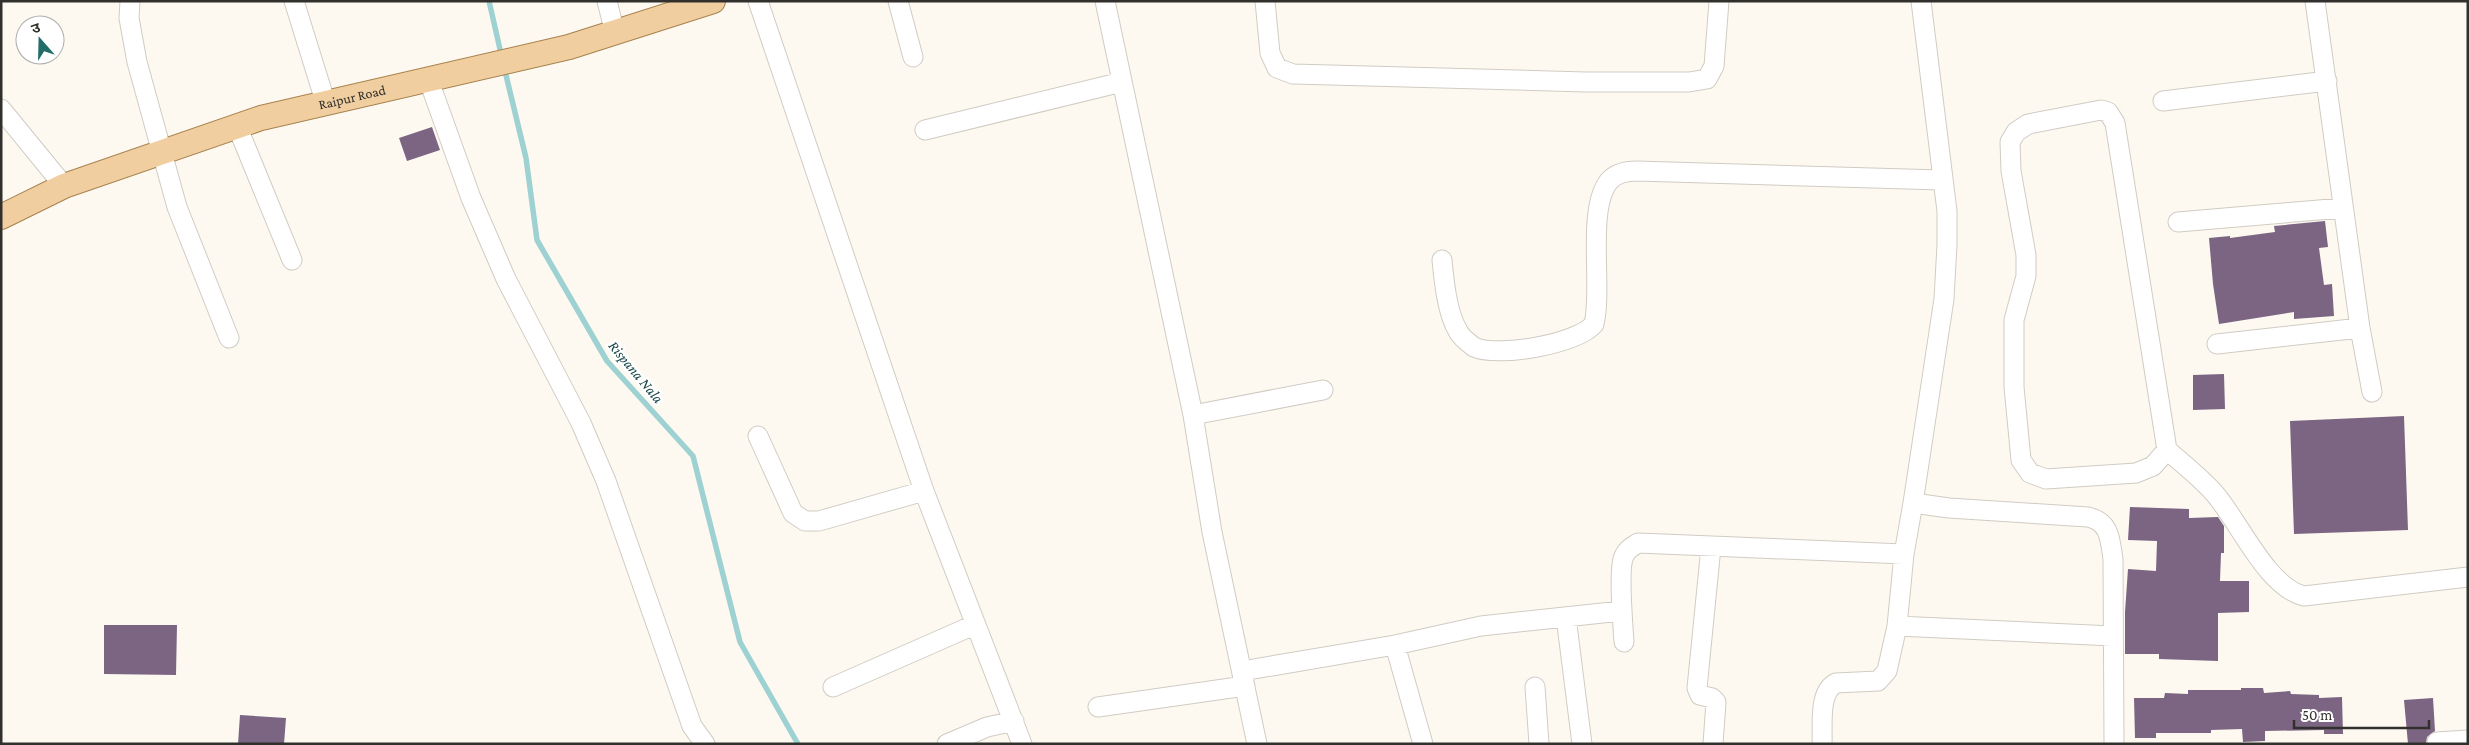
<svg xmlns="http://www.w3.org/2000/svg" width="2469" height="745" viewBox="0 0 2469 745" font-family="'Crimson Pro','Noto Sans Devanagari',serif">
<style>
.lines{fill:none;stroke-linecap:round;stroke-linejoin:round}
.stream{stroke:#9ed1d1;stroke-width:5.5}
.building{fill:#7b6583}
.minor-casing{stroke:#d0ccc4;stroke-width:21}
.major-casing{stroke:#a7824e;stroke-width:26}
.minor{stroke:#fff;stroke-width:19}
.major{stroke:#f1ce9f;stroke-width:24}
.labels{text-anchor:middle;dominant-baseline:central;stroke-width:5;stroke-linejoin:round;paint-order:stroke}
.street-label{font-size:14px;fill:#31302d;stroke:#fff}
.water-label{font-size:15px;font-style:italic;fill:#174546;stroke:#fff}
</style>
<rect width="100%" height="100%" fill="#fdf9f1"/>
<g class="lines">
<path class="stream" d="M 489,1 L 502,58
M 504,67 L 526,158 L 537,240 L 607,361 L 693,456 L 740,642 L 798,744"/>
</g>
<path class="building" d="M 432,127 L 440,150 L 407,161 L 399,138 Z
M 2325,221 L 2328,247 L 2319,248 L 2324,285 L 2332,284 L 2334,316 L 2294,319 L 2294,312 L 2219,324 L 2213,284 L 2209,238 L 2230,236 L 2230,238 L 2275,232 L 2274,226 Z
M 2224,374 L 2225,409 L 2193,410 L 2193,375 Z
M 2404,416 L 2408,530 L 2294,534 L 2290,421 Z
M 2130,507 L 2189,509 L 2189,518 L 2218,517 L 2224,526 L 2224,553 L 2221,553 L 2220,581 L 2249,581 L 2249,612 L 2218,613 L 2218,661 L 2159,659 L 2159,654 L 2125,654 L 2125,612 L 2128,569 L 2156,571 L 2157,541 L 2128,540 Z
M 104,625 L 177,625 L 176,675 L 104,674 Z
M 2241,688 L 2263,688 L 2264,693 L 2290,691 L 2291,694 L 2319,695 L 2319,698 L 2342,697 L 2343,734 L 2324,734 L 2324,730 L 2265,731 L 2265,741 L 2243,742 L 2242,729 L 2211,730 L 2211,733 L 2156,733 L 2156,738 L 2135,738 L 2134,698 L 2164,698 L 2165,693 L 2188,694 L 2188,690 L 2241,690 Z
M 2433,698 L 2435,731 L 2427,737 L 2426,744 L 2408,744 L 2404,700 Z
M 240,715 L 286,718 L 284,744 L 238,744 Z"/>
<g class="lines">
<g class="minor-casing">
<path id="minor" d="M 130,1 L 129,18 L 137,62 L 177,207 L 229,338
M 294,1 L 326,104
M 607,1 L 615,33
M 758,1 L 924,491 L 1022,744
M 898,1 L 913,57
M 1105,1 L 1193,415 L 1212,532 L 1257,744
M 1265,1 L 1270,53 L 1277,68 L 1293,74 L 1586,82 L 1689,82 L 1707,79 L 1714,66 L 1719,1
M 1921,1 L 1947,211 L 1947,245 L 1944,299 L 1913,503 L 1949,508 L 2088,517 C 2110,522 2110,539 2113,559 L 2114,744
M 2315,1 L 2360,328 L 2372,392
M 429,81 L 471,198 L 506,279 L 581,423 L 606,481 L 692,726 L 705,744
M 2163,101 L 2327,81
M 1,109 L 64,186
M 2101,110 L 2108,112 L 2115,123 L 2167,450 L 2153,466 L 2136,473 L 2046,479 L 2030,473 L 2021,460 L 2014,387 L 2014,320 L 2026,276 L 2026,255 L 2011,171 L 2010,142 L 2016,132 L 2028,124 Z
M 237,126 L 292,260
M 925,130 L 1122,82
M 2178,222 L 2342,208
M 1442,260 C 1444,281 1447,313 1458,331 C 1460,336 1470,344 1474,347 C 1497,358 1578,344 1594,324 C 1603,287 1586,210 1609,181 C 1616,173 1628,171 1637,171 L 1941,180
M 2217,344 L 2360,328
M 1193,415 L 1323,390
M 758,436 L 793,513 L 805,521 L 819,521 L 924,491
M 2167,450 C 2183,464 2201,478 2215,494 C 2240,523 2267,587 2304,596 L 2468,577
M 1711,547 L 1697,688 L 1700,695 L 1712,698 L 1716,702 L 1713,744
M 1566,617 L 1582,744
M 1897,626 L 2113,636
M 1624,642 C 1623,626 1618,568 1624,556 C 1627,549 1632,547 1638,543 L 1904,554
M 1395,645 L 1423,744
M 1242,671 L 1395,645 L 1481,626 L 1621,611
M 833,687 L 974,625
M 1535,687 L 1539,744
M 1098,707 L 1245,686
M 2437,742 L 2468,740
M 947,744 L 987,727 L 1014,721
M 1822,744 C 1823,726 1818,692 1836,683 L 1878,681 L 1887,671 L 1897,626 L 1904,554 L 1913,503"/>
</g>
<g class="major-casing">
<g id="major">
<path id="s1" d="M 1,217 L 64,186 L 261,118 L 569,47 L 713,1"/>
</g>
</g>
<use href="#minor" class="minor"/>
<use href="#major" class="major"/>
</g>
<g class="labels">
<g class="street-label">
<text stroke="none"><textPath href="#s1" startOffset="372">Raipur Road</textPath></text>
</g>
<g class="water-label">
<text transform="translate(636 372) rotate(50)">Rispana Nala</text>
</g>
</g>
<rect width="2469" height="745" fill="none" stroke="#31302d" stroke-width="5"/>
<g transform="translate(40 40) rotate(340)"><circle r="24" fill="#ffffff" stroke="#adacab"/>
<path d="M0-4L9 19L0 12L-9 19Z" fill="#236d69"/>
<text y="-8" font-size="14" font-weight="bold" text-anchor="middle" fill="#31302d">उ</text>
</g>
<path d="M2294 720v8h135v-8" fill="none" stroke="#31302d" stroke-width="2.5"/>
<text x="2302" y="720" font-size="15" fill="#31302d" stroke="#ffffff" stroke-width="4" paint-order="stroke">50 m</text>
</svg>
